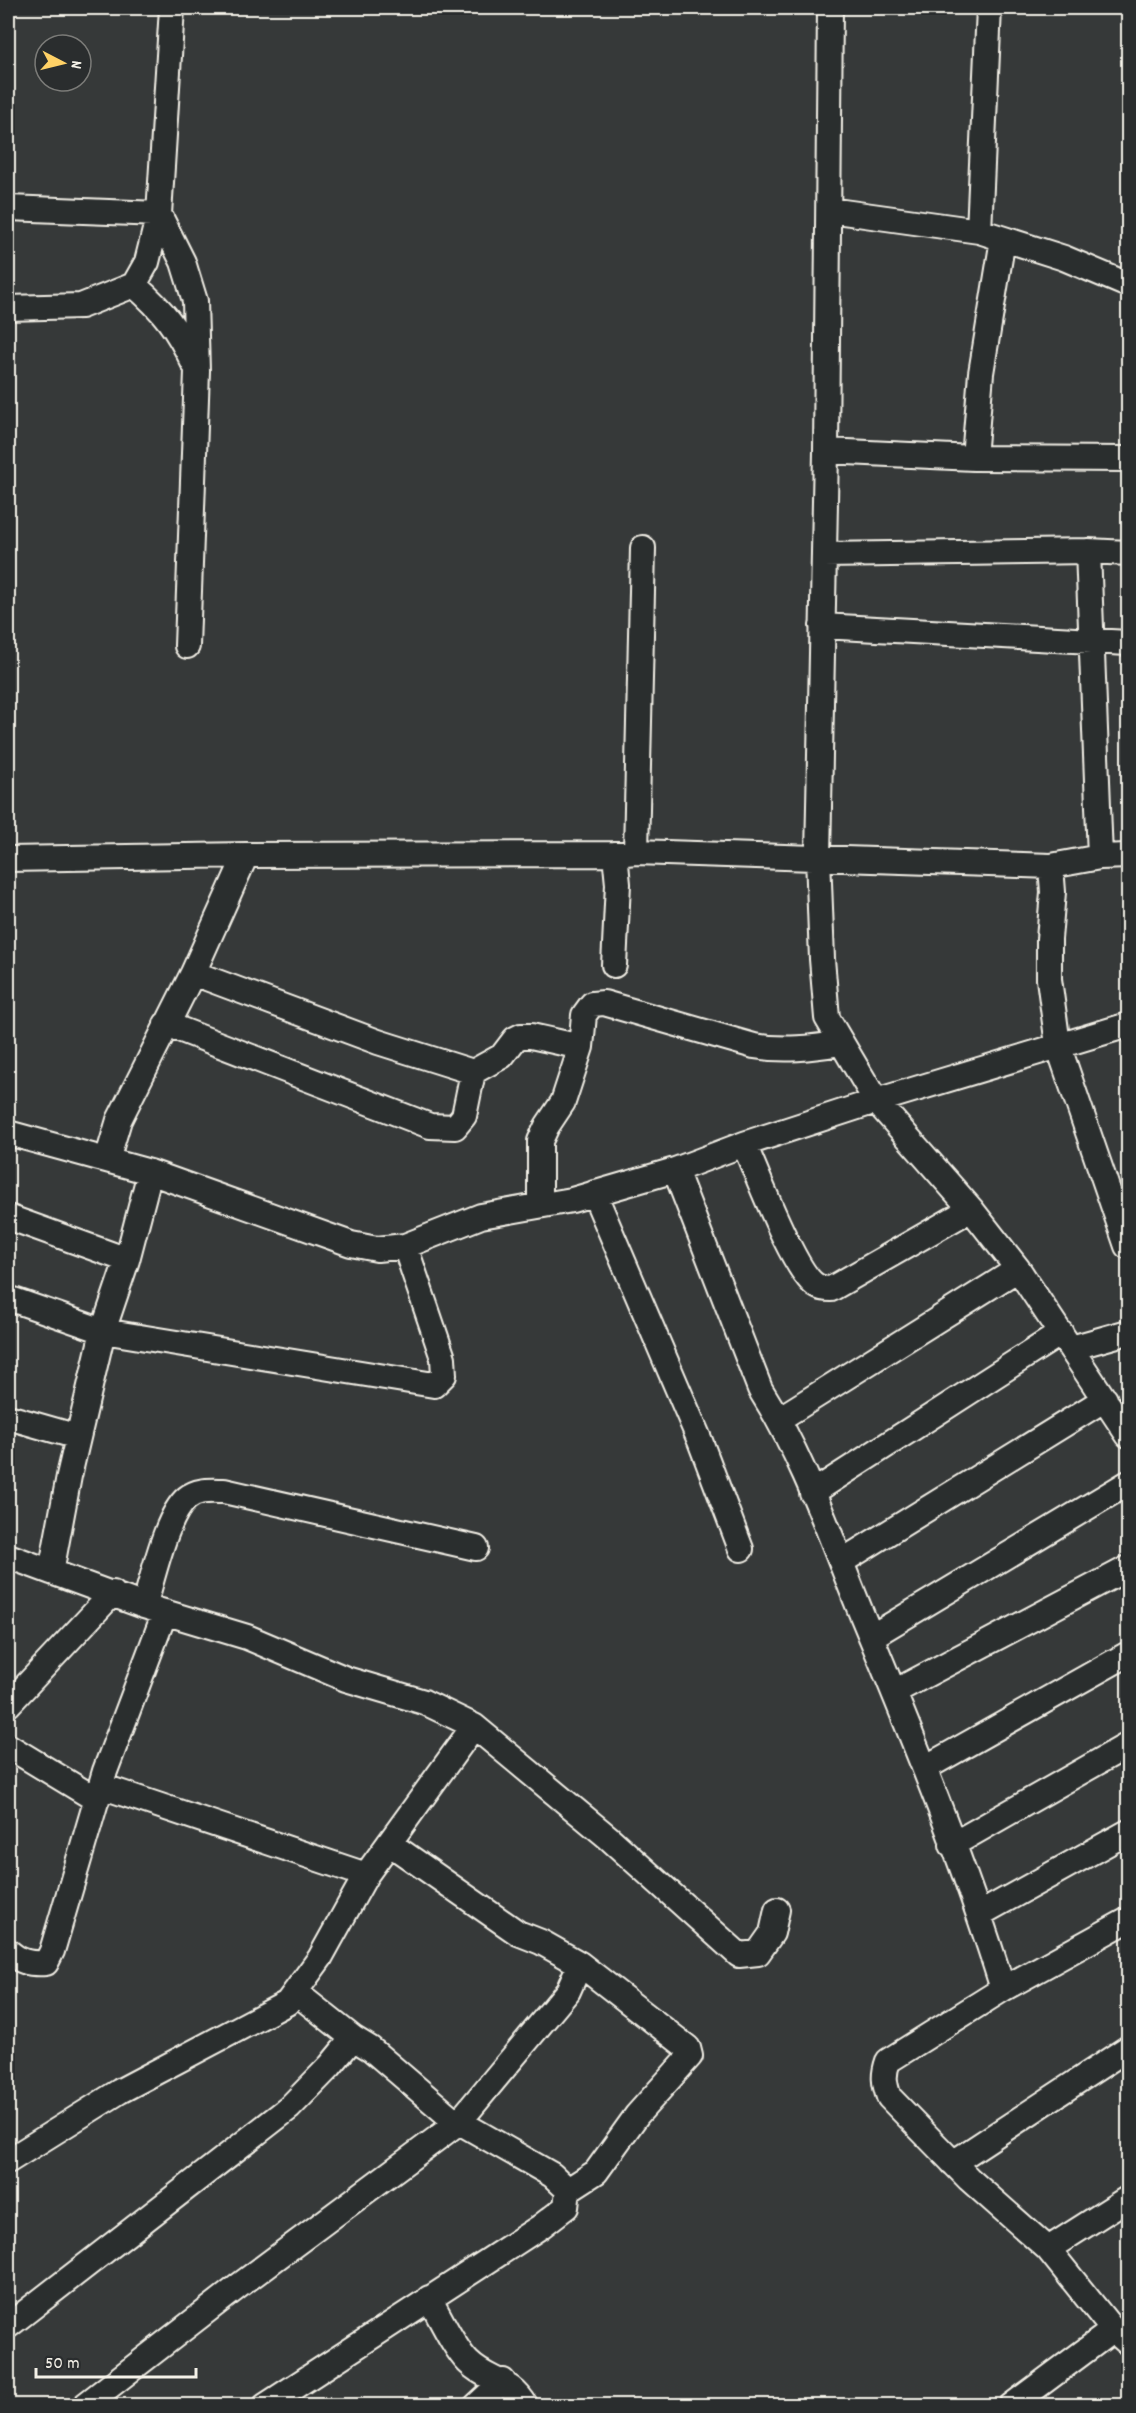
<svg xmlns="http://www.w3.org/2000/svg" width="1136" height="2413" viewBox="0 0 1136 2413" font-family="Dekko,sans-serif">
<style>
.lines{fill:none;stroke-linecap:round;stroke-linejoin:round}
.minor-casing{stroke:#f4f1e8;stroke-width:28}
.minor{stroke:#2a2d2e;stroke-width:24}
</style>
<rect width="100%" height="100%" fill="#363939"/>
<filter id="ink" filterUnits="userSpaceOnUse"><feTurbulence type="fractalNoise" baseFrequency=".0167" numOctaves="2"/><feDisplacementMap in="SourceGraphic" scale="12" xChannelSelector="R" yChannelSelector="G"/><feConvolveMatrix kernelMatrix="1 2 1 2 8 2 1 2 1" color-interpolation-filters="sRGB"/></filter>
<g filter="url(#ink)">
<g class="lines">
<g class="minor-casing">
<path id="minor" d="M 830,8 L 826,451 L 818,857 L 822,959 L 827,1018 L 876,1101 L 971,1209 L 1018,1269 L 1128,1435
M 989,8 L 979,231 L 1064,258 L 1128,285
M 8,208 L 159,214
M 829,210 L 979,231
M 159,214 L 183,262 L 195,301 L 197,371 L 187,646
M 134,285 C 164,311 177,328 194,364
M 8,308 L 81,306 L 134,285 L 147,262 L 159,214 L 172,8
M 826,451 L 974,458 L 1128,459
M 974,458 L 981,373 L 1003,239
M 1088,551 L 1100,857
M 824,555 L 1088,551 L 1128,553
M 822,626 L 1128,643
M 636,852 L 643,548
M 8,859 L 246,855 L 615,854 L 636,852 L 1051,866
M 614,965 L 618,884 L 615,854
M 193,973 L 378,1042 L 473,1072 L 502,1056 L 515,1039 L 521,1036 L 531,1036 L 581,1047 L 563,1102 L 547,1126 L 540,1141 L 540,1205
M 166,1024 L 430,1126 L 455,1127 L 464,1116 L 473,1072
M 581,1047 L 584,1015 L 592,1004 L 604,1003 L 754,1046 C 784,1051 811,1048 841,1043
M 8,1133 L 150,1172 L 351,1244 L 377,1249 L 405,1246 L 481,1216 L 572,1200 L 675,1170 L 744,1144 L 876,1101 L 1128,1025
M 744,1144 C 756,1171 795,1275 817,1286 C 820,1288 827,1289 831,1289 L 971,1209
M 107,1160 L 119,1120 L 193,973 L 246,855
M 675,1170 L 760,1389 C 804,1458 831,1539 862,1615 C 913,1738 964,1862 1003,1989 L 888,2061 C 883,2075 884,2083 889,2097 L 969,2179 L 1048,2249 L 1113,2330 L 1128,2343
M 594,1193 L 700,1441 L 741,1549
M 8,1217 L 127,1260
M 1127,1246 L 1058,1045 L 1049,979 L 1049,939 L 1053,892 L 1051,866 L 1100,857 L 1128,856
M 8,1298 L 103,1331 L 434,1385 L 444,1375 L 443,1358 L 405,1246
M 1071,1348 L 1128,1332
M 8,1417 L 78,1437
M 779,1419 L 1018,1269
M 812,1493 L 1061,1333
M 8,1556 L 144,1606 L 247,1637 L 346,1679 L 424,1702 L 474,1726 L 609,1838 L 739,1955 L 758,1953 L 772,1933 L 777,1910
M 841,1562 L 1105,1399
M 51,1572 L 69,1476 L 103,1331 L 127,1260 L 150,1172
M 144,1606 C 153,1578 166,1515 187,1498 C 198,1489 211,1491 224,1491 L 476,1548
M 871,1637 L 1128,1483
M 894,1692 L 1128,1568
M 8,1705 L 113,1593
M 8,1746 L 97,1800
M 925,1768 L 1128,1654
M 101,1786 L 366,1875
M 952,1845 L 1128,1745
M 980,1914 L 1128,1832
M 8,1951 C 20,1962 29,1964 46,1963 L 52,1951 L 105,1771 L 165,1612
M 1003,1989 L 1128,1920
M 8,2161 L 120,2091 L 287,2003 L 320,1958 L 366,1875 L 474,1726
M 953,2163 L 1128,2048
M 568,2190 L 596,2172 L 637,2115 L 690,2056 L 688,2048 L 580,1964
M 1048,2249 L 1128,2198
M 429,2298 C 439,2315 454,2348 468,2362 C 489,2383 509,2377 526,2406
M 8,2326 L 289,2108 L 330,2066 L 353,2038
M 84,2406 L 240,2285 L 459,2122 L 568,1991 L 580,1964 L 541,1942 L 518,1933 L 389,1843
M 265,2406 L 540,2227 L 566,2207 L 568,2190 L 552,2175 L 449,2116 L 371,2049 L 353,2038 L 295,1992
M 476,2406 L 503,2381
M 1011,2406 L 1113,2330"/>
</g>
<use href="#minor" class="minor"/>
</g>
</g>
<rect width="1136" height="2413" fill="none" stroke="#2a2d2e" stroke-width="30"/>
<rect x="15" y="15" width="1106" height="2383" fill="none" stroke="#f4f1e8" stroke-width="2" filter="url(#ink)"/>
<g transform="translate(63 63) rotate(97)"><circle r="28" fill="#2a2d2e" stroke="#7b7b78" stroke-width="1.5"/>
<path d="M0-4.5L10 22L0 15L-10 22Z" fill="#ffd166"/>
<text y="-9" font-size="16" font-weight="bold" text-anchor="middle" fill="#f4f1e8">N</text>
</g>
<path d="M36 2368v9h160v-9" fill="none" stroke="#f4f1e8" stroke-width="3"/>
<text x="45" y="2368" font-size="18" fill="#f4f1e8" stroke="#2a2d2e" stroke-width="4.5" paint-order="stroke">50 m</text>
</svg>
